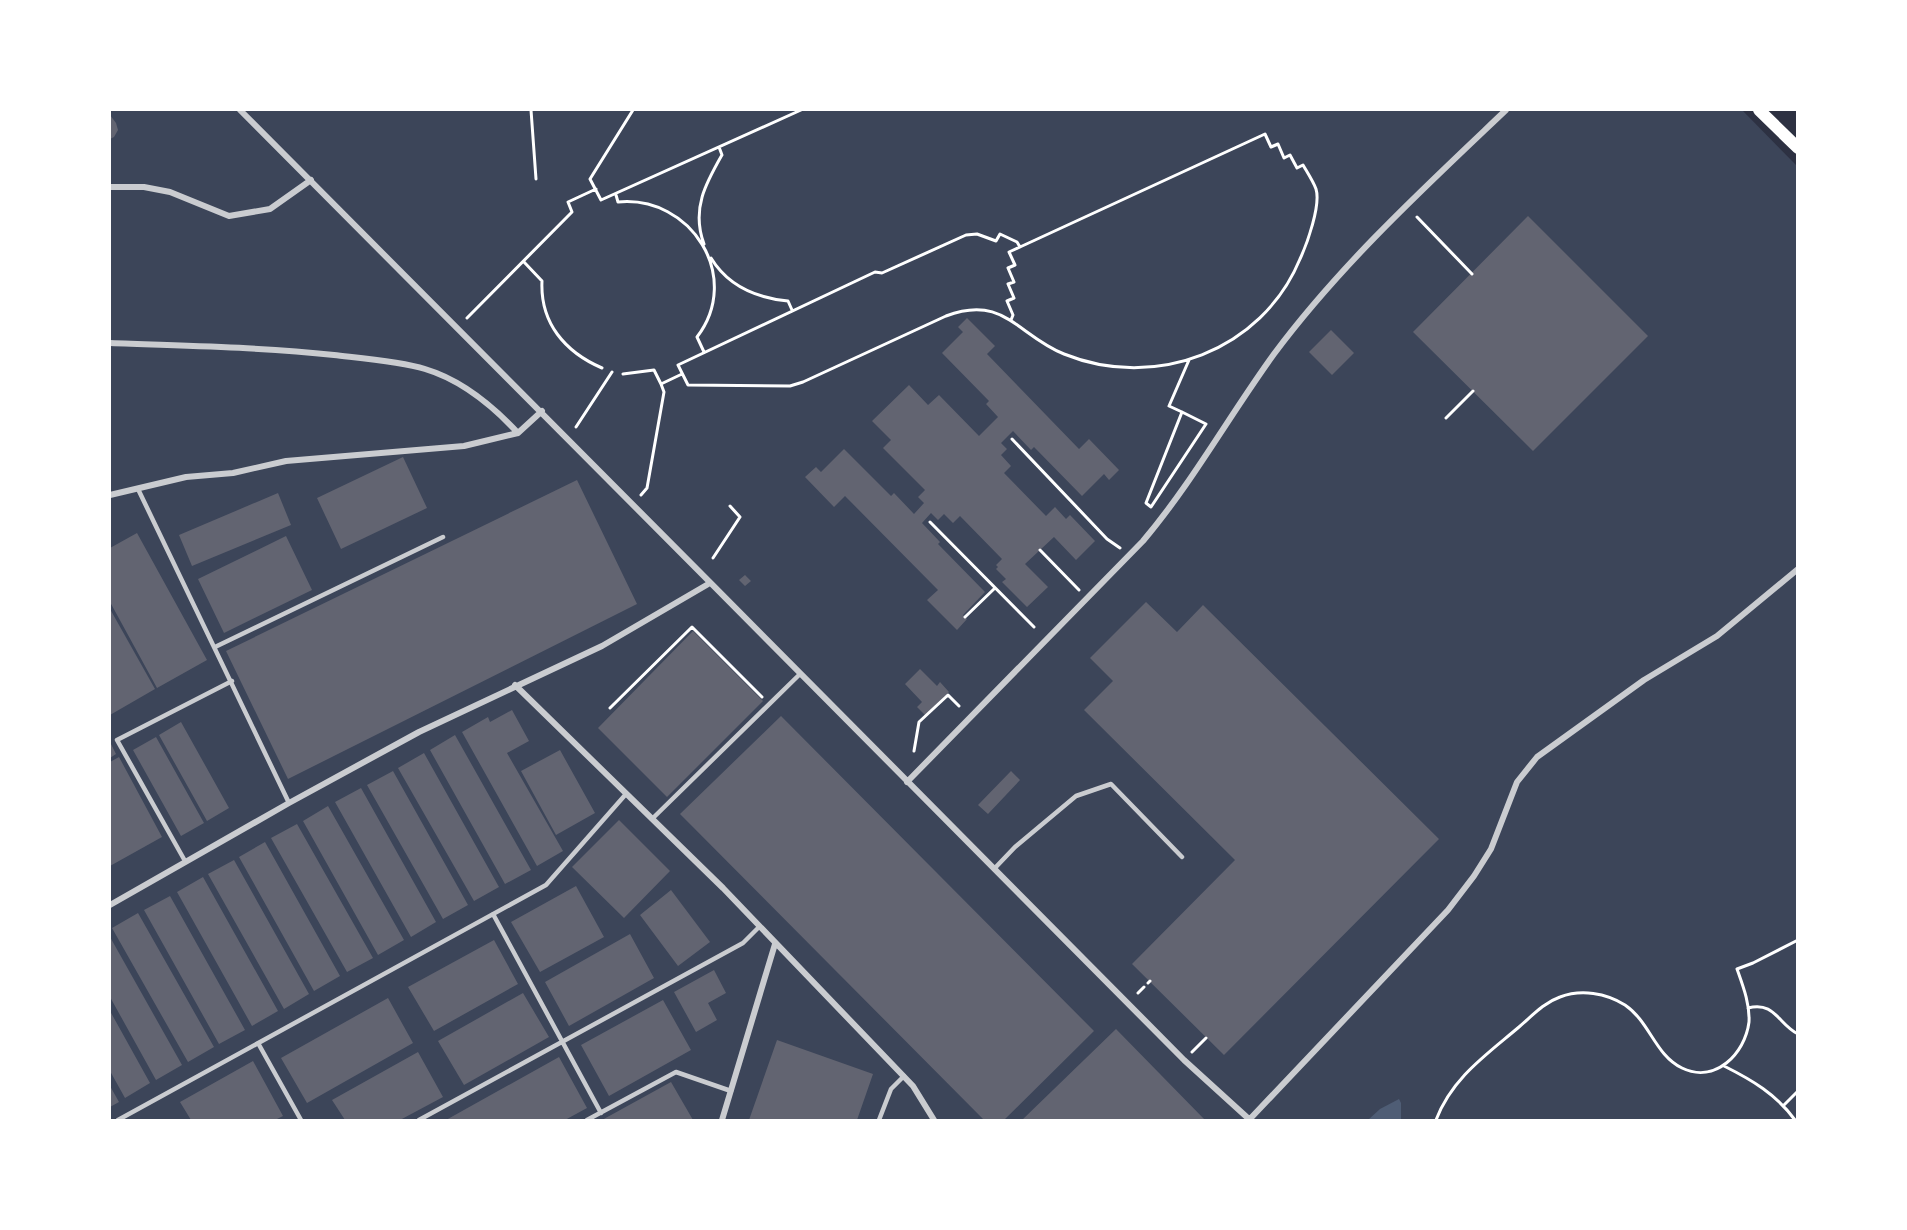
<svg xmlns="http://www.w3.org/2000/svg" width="1907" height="1230" viewBox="0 0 1907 1230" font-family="Commissioner,sans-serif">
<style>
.green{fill:#3c4559}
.water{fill:#4f5d75}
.building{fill:#626471}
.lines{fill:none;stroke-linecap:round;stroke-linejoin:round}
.path{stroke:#fff;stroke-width:3}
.service{stroke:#caccd0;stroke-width:4.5}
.minor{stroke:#caccd0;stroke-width:6}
.secondary{stroke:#fff;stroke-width:12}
</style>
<rect width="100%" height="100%" fill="#2d3142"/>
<path class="green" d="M 110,110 L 1742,110 L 1797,166 L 1797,1120 L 110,1120 Z"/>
<path class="water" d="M 1399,1099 L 1401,1103 L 1401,1120 L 1368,1120 L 1380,1109 Z"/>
<path class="building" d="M 110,115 L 116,123 L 118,130 L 114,137 L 110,139 Z
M 1528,216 L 1648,336 L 1533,451 L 1413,332 Z
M 967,318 L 995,346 L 987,354 L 1079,449 L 1089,439 L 1119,470 L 1109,480 L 1104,474 L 1082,496 L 1034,447 L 1031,450 L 1013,431 L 1001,443 L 1007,449 L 1001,455 L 1011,466 L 1004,473 L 1046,516 L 1055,507 L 1066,519 L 1070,515 L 1095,541 L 1076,560 L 1054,537 L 1025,564 L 1048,587 L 1027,607 L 1002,582 L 1006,579 L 996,569 L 998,567 L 996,565 L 1002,559 L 960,516 L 953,523 L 944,514 L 938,520 L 931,513 L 922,523 L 940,542 L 938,544 L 985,592 L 963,615 L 967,619 L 957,630 L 927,600 L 938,590 L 845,496 L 834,507 L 805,477 L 816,467 L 821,472 L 844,449 L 891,496 L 894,493 L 914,514 L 924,503 L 918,497 L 925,490 L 883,448 L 891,440 L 872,421 L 909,385 L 928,405 L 939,395 L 979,436 L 998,417 L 986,404 L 989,401 L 942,353 L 963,332 L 958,327 Z
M 1331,330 L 1354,353 L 1332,375 L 1309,352 Z
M 403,457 L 427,508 L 341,549 L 317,498 Z
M 577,480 L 637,604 L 288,779 L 226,651 Z
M 278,493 L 291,525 L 192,566 L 179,535 Z
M 137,533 L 207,660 L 157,688 L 110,602 L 110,548 Z
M 286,536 L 312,590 L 224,633 L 198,579 Z
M 745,575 L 751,581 L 745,586 L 739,580 Z
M 1146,602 L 1177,632 L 1203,605 L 1439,839 L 1224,1055 L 1132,964 L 1235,860 L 1084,710 L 1113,681 L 1090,658 Z
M 110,609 L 155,689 L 110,715 Z
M 693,631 L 763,701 L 667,797 L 598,728 Z
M 920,669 L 937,686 L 940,682 L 949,692 L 925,715 L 917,707 L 922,702 L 905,684 Z
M 512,710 L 529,741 L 507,753 L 563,851 L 537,866 L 462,732 L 488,717 L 490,722 Z
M 781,716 L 1094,1031 L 1004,1120 L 984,1120 L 680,814 Z
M 181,722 L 229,808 L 207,821 L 159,735 Z
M 455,735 L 531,870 L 505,884 L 430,750 Z
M 156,737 L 204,823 L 181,836 L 133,750 Z
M 110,742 L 116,754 L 110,758 Z
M 560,750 L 595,813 L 556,835 L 521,771 Z
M 424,753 L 499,887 L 474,901 L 398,768 Z
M 119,757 L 162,837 L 110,866 L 110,762 Z
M 393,771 L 468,905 L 443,919 L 367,785 Z
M 1011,771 L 1020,780 L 988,814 L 978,805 Z
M 361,788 L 436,922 L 411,937 L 335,802 Z
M 328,806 L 404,940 L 378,955 L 303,821 Z
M 619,820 L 670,871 L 624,918 L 572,867 Z
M 297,824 L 373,958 L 347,972 L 271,838 Z
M 265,842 L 340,976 L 314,991 L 239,857 Z
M 234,860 L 309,994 L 284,1009 L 208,874 Z
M 203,877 L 278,1011 L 252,1026 L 177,892 Z
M 576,886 L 604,937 L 540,972 L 511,922 Z
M 671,890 L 710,942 L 678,966 L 640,915 Z
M 170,896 L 245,1030 L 219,1044 L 144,910 Z
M 138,913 L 214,1047 L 188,1062 L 112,928 Z
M 630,934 L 654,978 L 569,1026 L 545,982 Z
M 110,937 L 182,1065 L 156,1080 L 110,997 Z
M 494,940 L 518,984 L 434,1031 L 408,987 Z
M 714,970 L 726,993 L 708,1003 L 717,1020 L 696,1032 L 674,992 Z
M 523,993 L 549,1037 L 464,1085 L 438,1041 Z
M 388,998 L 413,1043 L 307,1103 L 281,1058 Z
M 663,1000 L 691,1050 L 609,1096 L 581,1045 Z
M 110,1011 L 150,1083 L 125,1098 L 110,1071 Z
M 1116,1029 L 1205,1120 L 1022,1120 Z
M 777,1040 L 873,1074 L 857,1120 L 749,1120 Z
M 418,1052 L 443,1097 L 400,1120 L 345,1120 L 332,1100 Z
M 559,1057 L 587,1108 L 565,1120 L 446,1120 Z
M 253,1061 L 283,1116 L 275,1120 L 191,1120 L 180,1102 Z
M 671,1082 L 693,1120 L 602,1120 Z
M 110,1086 L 119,1102 L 110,1107 Z"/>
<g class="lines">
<path class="path" d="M 531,110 L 536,179
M 633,110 L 590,179 L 601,200 L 801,110
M 616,195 L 618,202 C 691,195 743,277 697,337 L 704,352
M 1417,217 L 1472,274
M 704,244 C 691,209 706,183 722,155 L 719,147
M 711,258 C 728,286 757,298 788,301 L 792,310
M 524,262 L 542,281 C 540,323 565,352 602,368
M 467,318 L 572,212 L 568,202 L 596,189
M 1011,320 L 1013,315 L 1007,301 L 1014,298 L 1008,284 L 1014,282 L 1008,268 L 1015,265 L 1009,252 L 1020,247 L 1265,134 L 1271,147 L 1278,144 L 1284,158 L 1290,155 L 1297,168 L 1303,165 C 1307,172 1313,181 1316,189 C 1321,205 1307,244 1300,259 C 1262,351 1155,391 1064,354 C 1017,335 1004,294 946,316 L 803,382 L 790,386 L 688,385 L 678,365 L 875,272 L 882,273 L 966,235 L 977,234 L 996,241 L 1000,234 L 1017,242 L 1020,247
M 623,374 L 654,370 L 661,384
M 1182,412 L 1206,424 L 1151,507 L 1146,503 Z
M 1182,412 L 1169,406 L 1189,360
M 1446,418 L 1473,391
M 576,427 L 612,372
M 1012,439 L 1107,539 L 1120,548
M 641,495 L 647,488 L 664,392 L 661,384 L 682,374
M 930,522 L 1034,627
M 1040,550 L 1079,590
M 713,558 L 740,517 L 730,506
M 965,617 L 995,588
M 610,708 L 692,627 L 762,697
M 914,751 L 919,722 L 948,695 L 959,706
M 1148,983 L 1150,981
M 1138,993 L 1144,987
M 1748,1008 C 1775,1001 1778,1024 1798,1034
M 1192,1052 L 1206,1038
M 1724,1066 C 1752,1080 1776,1094 1795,1120
M 1784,1105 L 1798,1091
M 1436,1120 C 1452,1078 1486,1055 1519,1027 C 1532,1016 1543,1003 1560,997 C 1581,989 1606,993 1625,1005 C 1650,1022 1655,1055 1682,1068 C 1715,1084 1745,1054 1749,1022 C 1750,1004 1743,986 1737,969 L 1753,963 L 1798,940"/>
<path class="service" d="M 138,489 L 289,803
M 215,647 L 443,537
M 652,819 L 800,674
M 185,861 L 117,740 L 232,681
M 994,869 L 1015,847 L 1076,796 L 1111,784 L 1182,857
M 493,914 L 601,1113
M 258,1043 L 301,1120
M 118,1120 L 546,885 L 626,794
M 419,1120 L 743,943 L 759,927
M 587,1120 L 676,1072 L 731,1091
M 879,1120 L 891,1089 L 904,1076"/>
<path class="minor" d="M 240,110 C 556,425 869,744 1184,1060 L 1250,1120
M 110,187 L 144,187 L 170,192 L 229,216 L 270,209 L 311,180
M 110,343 C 184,346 259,347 334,355 C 360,358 400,361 425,369 C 462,380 492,405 518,433
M 110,495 L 186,477 L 233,473 L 286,461 L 464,446 L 518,433 L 542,411
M 515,685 L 723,888 L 913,1086 L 934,1120
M 907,782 L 1143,541 C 1192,483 1229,416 1274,354 C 1341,264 1425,187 1506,110
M 110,905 L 289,803 L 419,732 L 602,646 L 710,583
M 722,1120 L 775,944
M 1249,1120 L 1448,910 L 1474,876 L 1491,849 L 1517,782 L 1537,757 L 1644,680 L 1717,636 L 1798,569"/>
<path class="secondary" d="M 1759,110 L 1798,148"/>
</g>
<rect width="1907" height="1230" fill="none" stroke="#ffffff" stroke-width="222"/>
</svg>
